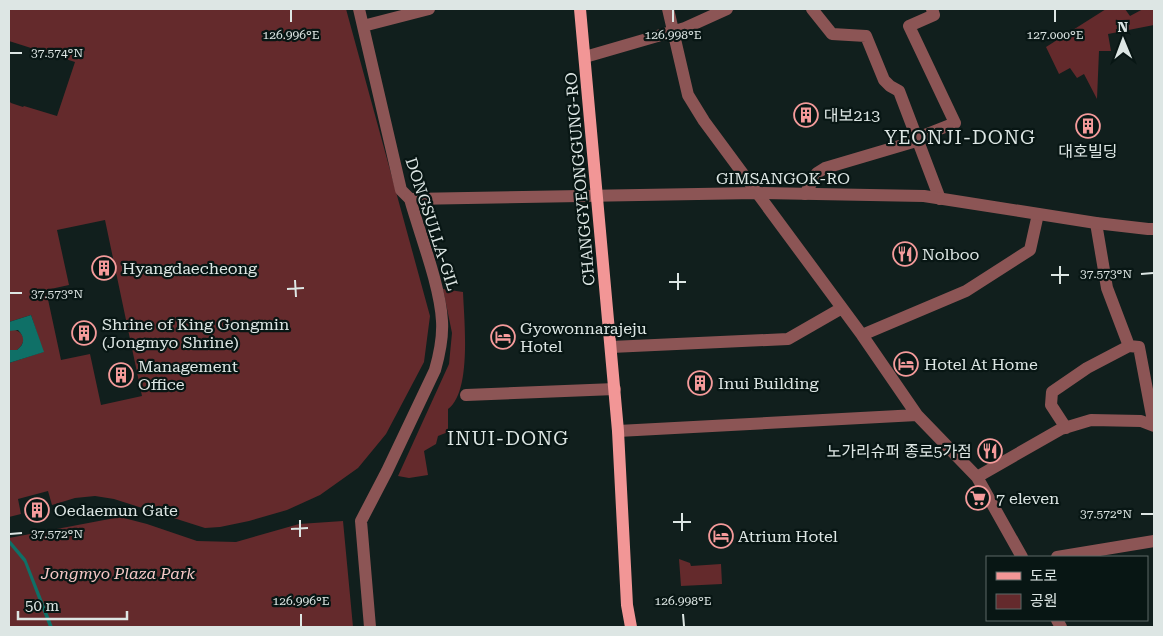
<svg xmlns="http://www.w3.org/2000/svg" width="1163" height="636" viewBox="0 0 1163 636" font-family="'Roboto Serif','Noto Sans KR',serif">
<style>
.green{fill:#642a2c;fill-rule:evenodd}
.water{fill:#0f7067}
.lines{fill:none;stroke-linecap:round;stroke-linejoin:round}
.minor{stroke:#8c5555;stroke-width:12}
.tertiary{stroke:#8c5555;stroke-width:12}
.primary{stroke:#f29696;stroke-width:12}
.ticks{fill:none;stroke:#dde6e4;stroke-width:2}
.labels{text-anchor:middle;dominant-baseline:central;stroke-width:4.5;stroke-linejoin:round;paint-order:stroke}
.poi-label{font-size:16px;fill:#dde6e4;stroke:#081614;text-anchor:start}
.street-label{font-size:16px;fill:#dde6e4;stroke:#081614}
.park-label{font-size:16px;font-style:italic;fill:#f6c8c6;stroke:#081614}
.quarter-label{font-size:19px;letter-spacing:1px;fill:#dde6e4;stroke:#081614}
.ticks-label{font-size:12px;text-anchor:middle;fill:#dde6e4;stroke:#081614;stroke-width:4.5;stroke-linejoin:round;paint-order:stroke}
</style>
<rect width="100%" height="100%" fill="#111f1d"/>
<path class="green" d="M 9,9 L 346,9 L 430,316 L 424,362 L 386,434 L 358,468 L 320,495 L 287,510 L 249,521 L 220,527 L 205,528 L 114,499 L 95,496 L 75,498 L 52,505 L 48,491 L 18,499 L 21,514 L 9,517 L 9,363 L 43,352 L 31,315 L 9,322 L 9,101 L 11,103 L 23,107 L 24,106 L 57,116 L 75,62 L 9,41 ZM 105,220 L 142,396 L 101,405 L 90,354 L 61,360 L 46,290 L 69,285 L 57,230 Z
M 1106,9 L 1125,9 L 1130,16 L 1143,9 L 1154,9 L 1154,25 L 1108,34 L 1111,51 L 1099,51 L 1097,99 L 1084,74 L 1077,78 L 1070,68 L 1059,74 L 1046,47 Z
M 443,289 L 463,292 C 464,319 472,392 448,409 L 448,432 L 438,436 L 436,444 L 424,451 L 428,475 L 409,478 L 398,476 L 449,364 L 452,333 Z
M 12,329 C 25,332 27,342 17,350 L 9,350 L 9,331 Z
M 120,517 L 147,524 L 197,541 L 236,542 L 299,524 L 343,521 L 353,627 L 9,627 L 9,538 Z
M 679,559 L 690,563 L 691,566 L 721,564 L 722,584 L 681,586 Z"/>
<path class="water" d="M 31,315 L 44,352 L 9,363 L 9,350 L 17,350 C 25,344 25,337 18,330 L 9,331 L 9,322 Z
M 9,539 L 26,559 L 53,627 L 49,627 L 24,562 L 9,544 Z"/>
<g class="lines">
<path class="minor" d="M 359,9 L 401,190 L 410,199 C 420,235 440,285 442,321 C 443,337 439,356 435,370 L 387,471 L 361,521 L 370,627
M 668,9 L 688,95 L 704,121 L 862,335 L 917,415 L 977,477 L 1022,557
M 812,9 L 832,34 L 866,36 L 884,80 L 890,86 L 899,91 L 940,199
M 363,26 L 429,9
M 585,57 L 685,28 L 727,9
M 805,194 L 817,173 L 825,168 L 913,142 L 917,138 L 955,123 L 909,26 L 934,15 L 932,9
M 862,335 L 966,291 L 1030,250 L 1038,214
M 1129,346 L 1139,347 L 1152,416 L 1154,418
M 611,347 L 788,339 L 842,308
M 466,395 L 615,389
M 1066,428 L 1051,405 L 1052,392 L 1087,368 L 1129,346 L 1107,288 L 1096,223
M 618,431 L 917,415
M 977,477 L 1061,429 L 1091,420 L 1141,421 L 1154,426
M 1057,557 L 1154,541
M 1057,620 L 1061,627"/>
<path class="tertiary" d="M 410,199 L 756,193 L 924,196 L 1096,223 L 1148,229 L 1154,229"/>
<path class="primary" d="M 580,9 L 618,431 L 627,605 L 631,627"/>
</g>
<path class="ticks" d="M 291,10 L 291,22M 673,10 L 673,22M 1055,10 L 1055,22M 10,53 L 22,53M 1060,266 L 1060,284M 678,273 L 678,290M 1141,274 L 1153,273M 1051,275 L 1069,275M 295,280 L 296,297M 669,282 L 686,282M 287,289 L 304,288M 10,293 L 22,293M 682,513 L 682,531M 1141,514 L 1153,514M 300,520 L 300,537M 673,522 L 691,522M 291,529 L 308,528M 10,534 L 22,533M 301,614 L 301,626M 683,614 L 684,626"/>
<defs>
<g id="building-ring" transform="scale(1.25)"><circle r="9.5" fill="#081614" stroke="#f59b9b" stroke-width="1.5"/><path d="M-4-6H4V6H1V3H-1V6H-4ZM-2.5-4.3h1.7v1.8h-1.7ZM.8-4.3h1.7v1.8H.8ZM-2.5-1h1.7V.8h-1.7ZM.8-1h1.7V.8H.8Z" fill="#f59b9b"/></g>
<g id="restaurant-ring" transform="scale(1.25)"><circle r="9.5" fill="#081614" stroke="#f59b9b" stroke-width="1.5"/><path d="M-5-6h1v4h1v-4h1v4h1v-4h1v5L-1.5 .5V6h-2V.5L-5-1ZM5-6V6H3V1.5H1.5Q1.5-4 5-6Z" fill="#f59b9b"/></g>
<g id="hotel-ring" transform="scale(1.25)"><circle r="9.5" fill="#081614" stroke="#f59b9b" stroke-width="1.5"/><path d="M-6-4.5h1.5V1H6V5H4.5V3h-9V5H-6ZM-4 0a1.8 1.8 0 1 1 3.6 0ZM.5 0V-2.5h3Q6-2.5 6 0Z" fill="#f59b9b"/></g>
<g id="supermarket-ring" transform="scale(1.25)"><circle r="9.5" fill="#081614" stroke="#f59b9b" stroke-width="1.5"/><path d="M-6-5.5h2.5l.6 2H6L4.5 2H-2.5L-4.4-4H-6ZM-1.5 3.2a1.3 1.3 0 1 0 .1 0ZM3 3.2a1.3 1.3 0 1 0 .1 0Z" fill="#f59b9b"/></g>
</defs>
<g fill-rule="evenodd">
<use href="#building-ring" x="806" y="115"/>
<use href="#building-ring" x="1088" y="126"/>
<use href="#restaurant-ring" x="905" y="254"/>
<use href="#building-ring" x="104" y="268"/>
<use href="#building-ring" x="84" y="333"/>
<use href="#hotel-ring" x="503" y="337"/>
<use href="#hotel-ring" x="906" y="364"/>
<use href="#building-ring" x="121" y="375"/>
<use href="#building-ring" x="700" y="383"/>
<use href="#restaurant-ring" x="990" y="451"/>
<use href="#supermarket-ring" x="978" y="498"/>
<use href="#building-ring" x="37" y="510"/>
<use href="#hotel-ring" x="721" y="536"/>
</g>
<g class="labels">
<g class="poi-label">
<text x="824" y="115">대보213</text>
<text x="1088" y="151" text-anchor="middle">대호빌딩</text>
<text x="922" y="254">Nolboo</text>
<text x="122" y="268">Hyangdaecheong</text>
<text x="102" y="324">Shrine of King Gongmin<tspan x="102" dy="18">(Jongmyo Shrine)</tspan></text>
<text x="520" y="328">Gyowonnarajeju<tspan x="520" dy="18">Hotel</tspan></text>
<text x="924" y="364">Hotel At Home</text>
<text x="138" y="366">Management<tspan x="138" dy="18">Office</tspan></text>
<text x="718" y="383">Inui Building</text>
<text x="972" y="451" text-anchor="end">노가리슈퍼 종로5가점</text>
<text x="996" y="498">7 eleven</text>
<text x="54" y="510">Oedaemun Gate</text>
<text x="738" y="536">Atrium Hotel</text>
</g>
<g class="street-label">
<text x="783" y="178">GIMSANGOK-RO</text>
<text transform="translate(580 179) rotate(-95)">CHANGGYEONGGUNG-RO</text>
<text transform="translate(432 224) rotate(72)">DONGSULLA-GIL</text>
</g>
<g class="park-label">
<text x="118" y="573">Jongmyo Plaza Park</text>
</g>
<g class="quarter-label">
<text x="960" y="137">YEONJI-DONG</text>
<text x="508" y="438">INUI-DONG</text>
</g>
</g>
<g class="ticks-label">
<text x="291" y="39">126.996°E</text>
<text x="673" y="39">126.998°E</text>
<text x="1055" y="39">127.000°E</text>
<text x="57" y="57">37.574°N</text>
<text x="1106" y="278">37.573°N</text>
<text x="57" y="298">37.573°N</text>
<text x="1106" y="518">37.572°N</text>
<text x="57" y="538">37.572°N</text>
<text x="301" y="605">126.996°E</text>
<text x="683" y="605">126.998°E</text>
</g>
<rect width="1163" height="636" fill="none" stroke="#dde6e4" stroke-width="20"/>
<rect x="986" y="556" width="162" height="65" fill="#081614" stroke="#5d6967"/>
<rect x="996" y="572" width="25" height="8" fill="#f29696" stroke="#5d6967"/>
<text x="1030" y="581" font-size="15" fill="#dde6e4">도로</text>
<rect x="996" y="594" width="25" height="15" fill="#642a2c" stroke="#5d6967"/>
<text x="1030" y="606" font-size="15" fill="#dde6e4">공원</text>
<g transform="translate(1123 40) rotate(359)" stroke="#081614" stroke-width="4" paint-order="stroke">
<path d="M0-4L9 19L0 12L-9 19Z" fill="#dde6e4"/>
<text y="-8" font-size="14" font-weight="bold" text-anchor="middle" fill="#dde6e4">N</text>
</g>
<path d="M18 611v8h109v-8" fill="none" stroke="#dde6e4" stroke-width="2.5"/>
<text x="25" y="611" font-size="15" fill="#dde6e4" stroke="#081614" stroke-width="4" paint-order="stroke">50 m</text>
</svg>
